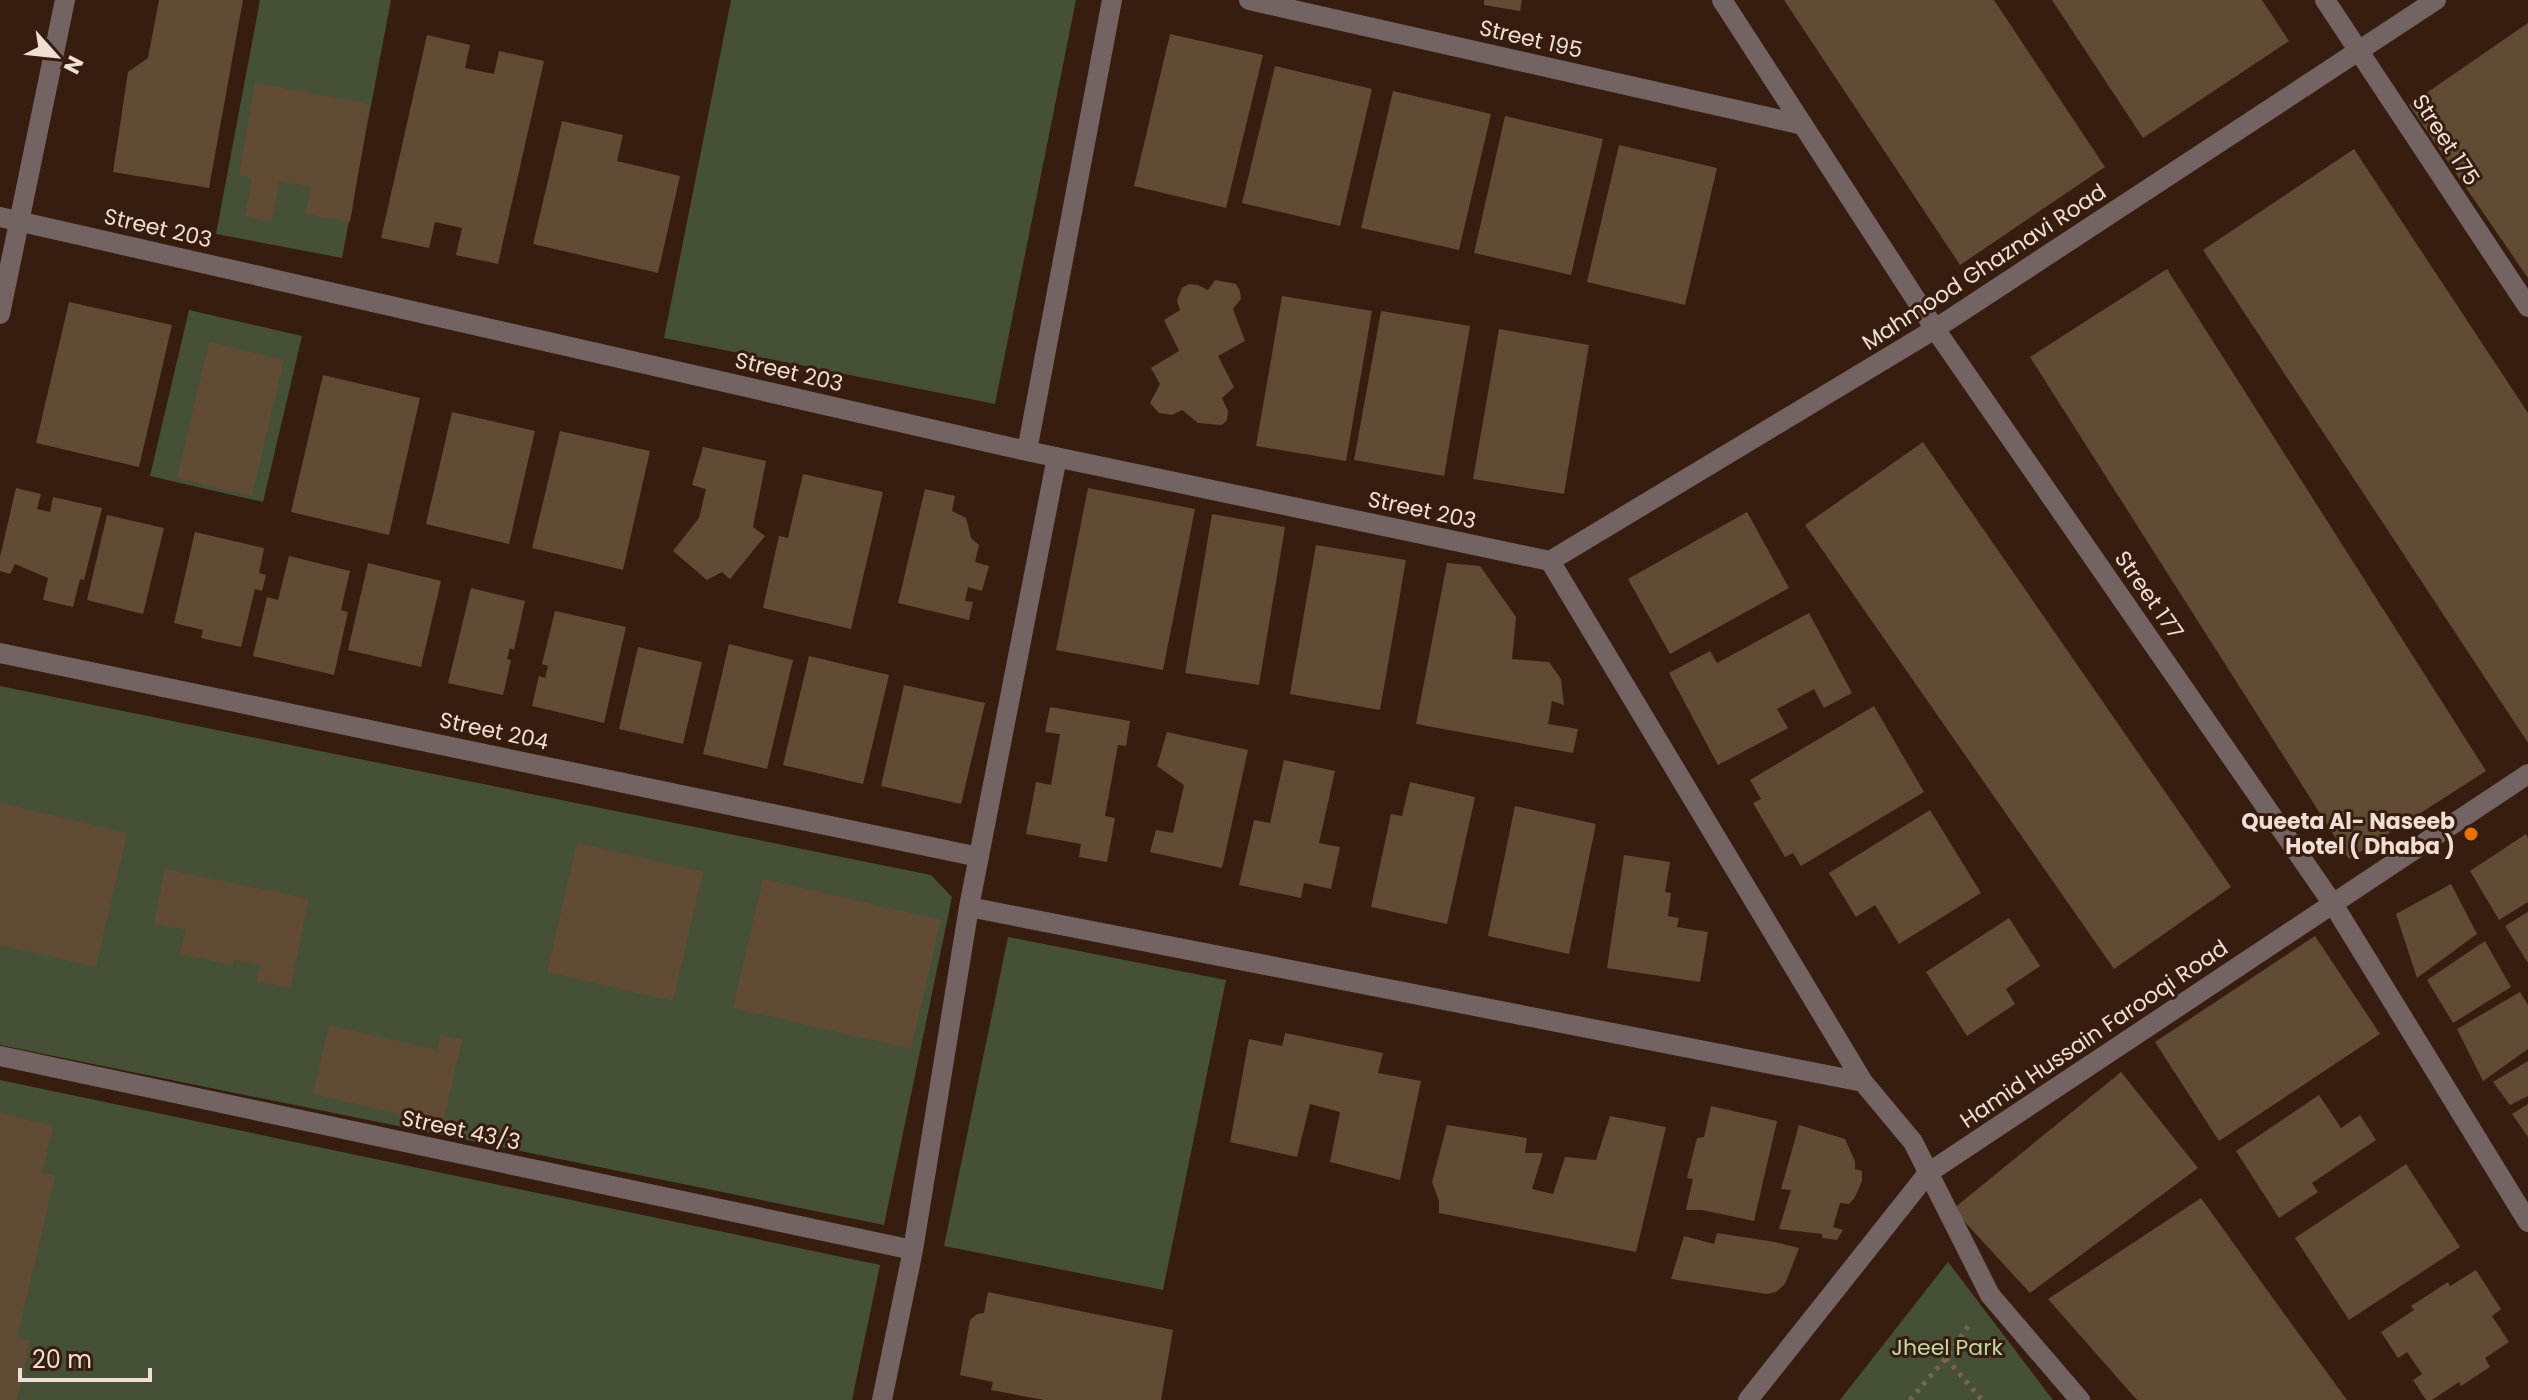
<svg xmlns="http://www.w3.org/2000/svg" width="2528" height="1400" viewBox="0 0 2528 1400" font-family="Poppins,sans-serif">
<style>
.green{fill:#455037}
.building{fill:#614b34}
.lines{fill:none;stroke-linecap:round;stroke-linejoin:round}
.path{stroke:#796256;stroke-width:5;stroke-dasharray:4 6;stroke-linecap:butt}
.minor{stroke:#736363;stroke-width:20}
.tertiary{stroke:#736363;stroke-width:20}
.food-dot{fill:#e8710a;stroke:#371d0f;stroke-width:3}
.labels{text-anchor:middle;dominant-baseline:central;stroke-width:6;stroke-linejoin:round;paint-order:stroke}
.street-label{font-size:22px;fill:#f0ded5;stroke:#371d0f}
.poi-label{font-size:22px;font-weight:bold;fill:#f0ded5;stroke:#371d0f;text-anchor:end}
.park-label{font-size:22px;fill:#c1d8a4;stroke:#371d0f}
</style>
<rect width="100%" height="100%" fill="#371d0f"/>
<path class="green" d="M 260,0 L 391,0 L 342,258 L 216,234 Z
M 731,0 L 1076,0 L 995,404 L 664,338 Z
M 189,310 L 302,336 L 263,502 L 150,476 Z
M 0,686 L 931,875 L 952,897 L 884,1225 L 0,1045 Z
M 1008,937 L 1226,980 L 1163,1290 L 944,1246 Z
M 0,1080 L 880,1265 L 852,1400 L 0,1400 Z
M 1948,1262 L 2053,1400 L 1840,1400 Z"/>
<path class="building" d="M 159,0 L 243,0 L 209,188 L 113,172 L 128,72 L 148,58 Z
M 1484,0 L 1522,0 L 1520,11 L 1484,5 Z
M 1784,0 L 1994,0 L 2105,167 L 1960,265 Z
M 2052,0 L 2262,0 L 2289,41 L 2143,138 Z
M 2528,23 L 2528,278 L 2409,105 Z
M 1170,34 L 1263,55 L 1226,208 L 1134,186 Z
M 427,35 L 470,45 L 465,68 L 494,74 L 499,51 L 544,61 L 498,264 L 456,255 L 462,228 L 435,222 L 429,248 L 381,238 Z
M 1275,66 L 1372,89 L 1340,226 L 1242,203 Z
M 255,83 L 370,104 L 350,222 L 306,214 L 310,187 L 279,181 L 272,222 L 245,216 L 252,178 L 239,175 Z
M 1393,91 L 1491,114 L 1459,250 L 1361,228 Z
M 1505,116 L 1603,139 L 1571,275 L 1474,253 Z
M 562,121 L 623,135 L 617,161 L 680,176 L 658,273 L 533,244 Z
M 1619,145 L 1717,168 L 1685,305 L 1587,282 Z
M 2354,149 L 2528,413 L 2528,743 L 2203,250 Z
M 2167,269 L 2486,771 L 2349,859 L 2030,357 Z
M 1215,280 L 1236,284 L 1240,291 L 1241,299 L 1233,309 L 1245,341 L 1218,356 L 1234,387 L 1222,398 L 1228,411 L 1227,420 L 1222,425 L 1198,423 L 1182,410 L 1172,415 L 1159,413 L 1150,403 L 1160,384 L 1151,368 L 1179,351 L 1164,320 L 1180,310 L 1177,300 L 1182,288 L 1189,284 L 1198,285 L 1208,290 Z
M 1282,296 L 1372,311 L 1346,461 L 1256,446 Z
M 69,302 L 172,325 L 139,467 L 36,443 Z
M 1381,311 L 1470,326 L 1444,476 L 1354,460 Z
M 1499,329 L 1589,345 L 1564,494 L 1473,479 Z
M 209,342 L 284,360 L 252,496 L 177,478 Z
M 323,375 L 420,398 L 389,535 L 291,512 Z
M 452,412 L 535,431 L 509,544 L 426,524 Z
M 560,431 L 650,451 L 623,570 L 532,548 Z
M 1923,442 L 2231,887 L 2114,969 L 1805,525 Z
M 703,447 L 766,461 L 753,527 L 765,536 L 730,579 L 722,572 L 707,580 L 673,551 L 699,518 L 706,489 L 692,485 Z
M 803,474 L 883,492 L 851,629 L 763,608 L 779,536 L 788,538 Z
M 16,488 L 41,494 L 37,509 L 50,512 L 53,497 L 102,508 L 84,580 L 80,579 L 73,607 L 43,600 L 48,578 L 15,564 L 10,574 L 0,571 L 0,557 Z
M 1088,488 L 1195,509 L 1163,670 L 1056,650 Z
M 925,489 L 955,496 L 952,511 L 966,518 L 971,538 L 979,545 L 975,562 L 989,566 L 982,591 L 968,587 L 965,601 L 973,602 L 969,620 L 898,603 Z
M 1747,512 L 1789,588 L 1670,654 L 1628,579 Z
M 1212,514 L 1285,527 L 1259,685 L 1185,673 Z
M 107,515 L 164,528 L 143,614 L 87,600 Z
M 195,532 L 264,548 L 259,573 L 266,575 L 262,591 L 255,589 L 241,647 L 201,638 L 203,630 L 174,623 Z
M 1316,545 L 1406,560 L 1380,710 L 1290,694 Z
M 289,556 L 350,571 L 341,610 L 348,612 L 334,675 L 253,656 L 267,597 L 278,600 Z
M 368,563 L 441,581 L 421,667 L 348,650 Z
M 1447,563 L 1480,566 L 1516,617 L 1512,659 L 1549,662 L 1561,679 L 1564,705 L 1552,701 L 1548,724 L 1578,729 L 1573,753 L 1416,724 Z
M 471,588 L 525,601 L 514,650 L 510,648 L 507,659 L 511,660 L 503,695 L 448,683 Z
M 555,611 L 626,627 L 604,723 L 532,706 L 539,676 L 545,678 L 548,666 L 542,664 Z
M 1809,613 L 1852,693 L 1824,708 L 1814,689 L 1777,709 L 1788,728 L 1718,765 L 1669,673 L 1710,651 L 1717,663 Z
M 729,644 L 793,660 L 767,769 L 703,754 Z
M 638,647 L 702,662 L 683,744 L 619,729 Z
M 809,656 L 889,675 L 863,784 L 783,765 Z
M 904,685 L 985,703 L 961,804 L 881,786 Z
M 1874,706 L 1924,792 L 1801,866 L 1793,853 L 1785,857 L 1753,803 L 1761,799 L 1750,780 Z
M 1050,707 L 1130,721 L 1126,746 L 1118,745 L 1105,816 L 1115,818 L 1107,862 L 1079,857 L 1081,844 L 1026,834 L 1036,782 L 1051,785 L 1060,734 L 1045,732 Z
M 1167,732 L 1248,750 L 1222,868 L 1150,852 L 1156,830 L 1173,833 L 1184,785 L 1157,766 Z
M 1284,760 L 1335,771 L 1319,843 L 1340,847 L 1331,889 L 1304,883 L 1301,898 L 1239,885 L 1254,820 L 1270,823 Z
M 1410,782 L 1475,797 L 1447,924 L 1371,907 L 1391,814 L 1402,816 Z
M 0,803 L 127,833 L 96,967 L 0,945 Z
M 1515,806 L 1596,824 L 1569,954 L 1488,936 Z
M 1930,810 L 1981,893 L 1899,944 L 1875,905 L 1856,917 L 1829,873 Z
M 2526,834 L 2528,838 L 2528,902 L 2499,920 L 2470,871 Z
M 577,843 L 703,872 L 673,1001 L 547,972 Z
M 1624,855 L 1670,862 L 1665,892 L 1671,893 L 1668,916 L 1679,918 L 1677,927 L 1708,932 L 1700,982 L 1607,968 Z
M 165,869 L 309,899 L 290,988 L 257,981 L 260,965 L 234,960 L 233,965 L 180,954 L 186,930 L 154,924 Z
M 763,879 L 941,920 L 911,1049 L 733,1008 Z
M 2451,884 L 2477,934 L 2417,978 L 2396,914 Z
M 2528,912 L 2528,963 L 2505,926 Z
M 2009,918 L 2040,966 L 2006,989 L 2015,1004 L 1967,1036 L 1926,972 Z
M 2315,936 L 2380,1034 L 2219,1141 L 2155,1042 Z
M 2485,941 L 2511,987 L 2453,1023 L 2427,980 Z
M 2520,992 L 2528,1005 L 2528,1049 L 2483,1081 L 2457,1029 Z
M 329,1025 L 437,1050 L 440,1035 L 462,1040 L 443,1124 L 313,1094 Z
M 1285,1033 L 1383,1053 L 1378,1073 L 1421,1081 L 1400,1180 L 1330,1162 L 1340,1112 L 1310,1104 L 1297,1157 L 1230,1142 L 1249,1039 L 1282,1046 Z
M 2528,1061 L 2528,1096 L 2510,1105 L 2493,1082 Z
M 2121,1072 L 2198,1168 L 2030,1293 L 1953,1209 Z
M 2319,1095 L 2341,1128 L 2360,1115 L 2376,1140 L 2312,1183 L 2318,1192 L 2279,1218 L 2236,1151 Z
M 2528,1104 L 2528,1137 L 2512,1114 Z
M 1711,1106 L 1777,1121 L 1754,1221 L 1702,1210 L 1686,1210 L 1693,1179 L 1687,1178 L 1697,1138 L 1704,1137 Z
M 0,1113 L 53,1126 L 42,1173 L 55,1176 L 17,1338 L 31,1341 L 17,1400 L 0,1400 Z
M 1610,1116 L 1666,1127 L 1636,1252 L 1439,1213 L 1439,1201 L 1432,1182 L 1447,1125 L 1527,1138 L 1525,1153 L 1543,1153 L 1532,1189 L 1553,1194 L 1565,1157 L 1596,1160 Z
M 1799,1125 L 1845,1139 L 1855,1161 L 1855,1169 L 1862,1171 L 1862,1181 L 1855,1197 L 1849,1204 L 1840,1203 L 1833,1227 L 1843,1230 L 1837,1240 L 1822,1238 L 1822,1234 L 1779,1229 L 1791,1190 L 1781,1189 Z
M 2406,1164 L 2460,1247 L 2349,1320 L 2295,1238 Z
M 2201,1198 L 2272,1297 L 2347,1400 L 2137,1400 L 2048,1299 Z
M 1717,1233 L 1775,1242 L 1799,1248 L 1785,1284 L 1776,1292 L 1767,1294 L 1671,1279 L 1684,1236 L 1714,1244 Z
M 2476,1270 L 2501,1309 L 2492,1316 L 2509,1342 L 2485,1358 L 2490,1367 L 2461,1386 L 2459,1382 L 2432,1400 L 2426,1400 L 2413,1380 L 2422,1374 L 2407,1352 L 2398,1358 L 2381,1332 L 2414,1310 L 2411,1306 L 2448,1282 L 2450,1286 Z
M 988,1292 L 1173,1330 L 1161,1400 L 1044,1400 L 991,1390 L 993,1382 L 960,1375 L 970,1320 L 977,1314 L 984,1313 Z"/>
<g class="lines">
<path class="path" d="M 1946,1358 L 1982,1400
M 1910,1400 L 1946,1358 L 1971,1322"/>
<path class="minor" d="M 1249,0 L 1803,125
M 2325,0 L 2528,307
M 0,217 L 1027,451 L 1550,561
M 0,314 L 65,0
M 1027,451 L 1112,0
M 1550,561 L 1863,1082 L 1913,1142 L 1990,1295 L 2080,1400
M 1550,561 L 1935,329
M 0,653 L 979,857
M 969,907 L 1863,1082
M 0,1056 L 913,1250
M 882,1400 L 913,1250 L 969,907 L 1057,457"/>
<path class="tertiary" d="M 1722,0 L 1935,329 L 2333,904 L 2528,1222
M 1935,329 L 2436,0
M 1748,1400 L 1928,1173 L 2528,774"/>
</g>
<circle class="food-dot" cx="2471" cy="834" r="8"/>
<g class="labels">
<g class="street-label">
<text transform="translate(1531 39) rotate(13)">Street 195</text>
<text transform="translate(2446 140) rotate(57)">Street 175</text>
<text transform="translate(158 228) rotate(13)">Street 203</text>
<text transform="translate(1984 267) rotate(-33)">Mahmood Ghaznavi Road</text>
<text transform="translate(789 372) rotate(13)">Street 203</text>
<text transform="translate(1422 510) rotate(12)">Street 203</text>
<text transform="translate(2149 595) rotate(55)">Street 177</text>
<text transform="translate(494 731) rotate(12)">Street 204</text>
<text transform="translate(2094 1034) rotate(-34)">Hamid Hussain Farooqi Road</text>
<text transform="translate(461 1130) rotate(12)">Street 43/3</text>
</g>
<g class="poi-label">
<text x="2455" y="821">Queeta Al- Naseeb<tspan x="2455" dy="25">Hotel ( Dhaba )</tspan></text>
</g>
<g class="park-label">
<text x="1947" y="1347">Jheel Park</text>
</g>
</g>
<g transform="translate(56 56) rotate(117)" stroke="#371d0f" stroke-width="6" paint-order="stroke">
<path d="M0-6L14 30L0 20L-14 30Z" fill="#f0ded5"/>
<text y="-12" font-size="22" font-weight="bold" text-anchor="middle" fill="#f0ded5">N</text>
</g>
<path d="M20 1368v12h130v-12" fill="none" stroke="#f0ded5" stroke-width="4"/>
<text x="32" y="1368" font-size="24" fill="#f0ded5" stroke="#371d0f" stroke-width="6" paint-order="stroke">20 m</text>
</svg>
